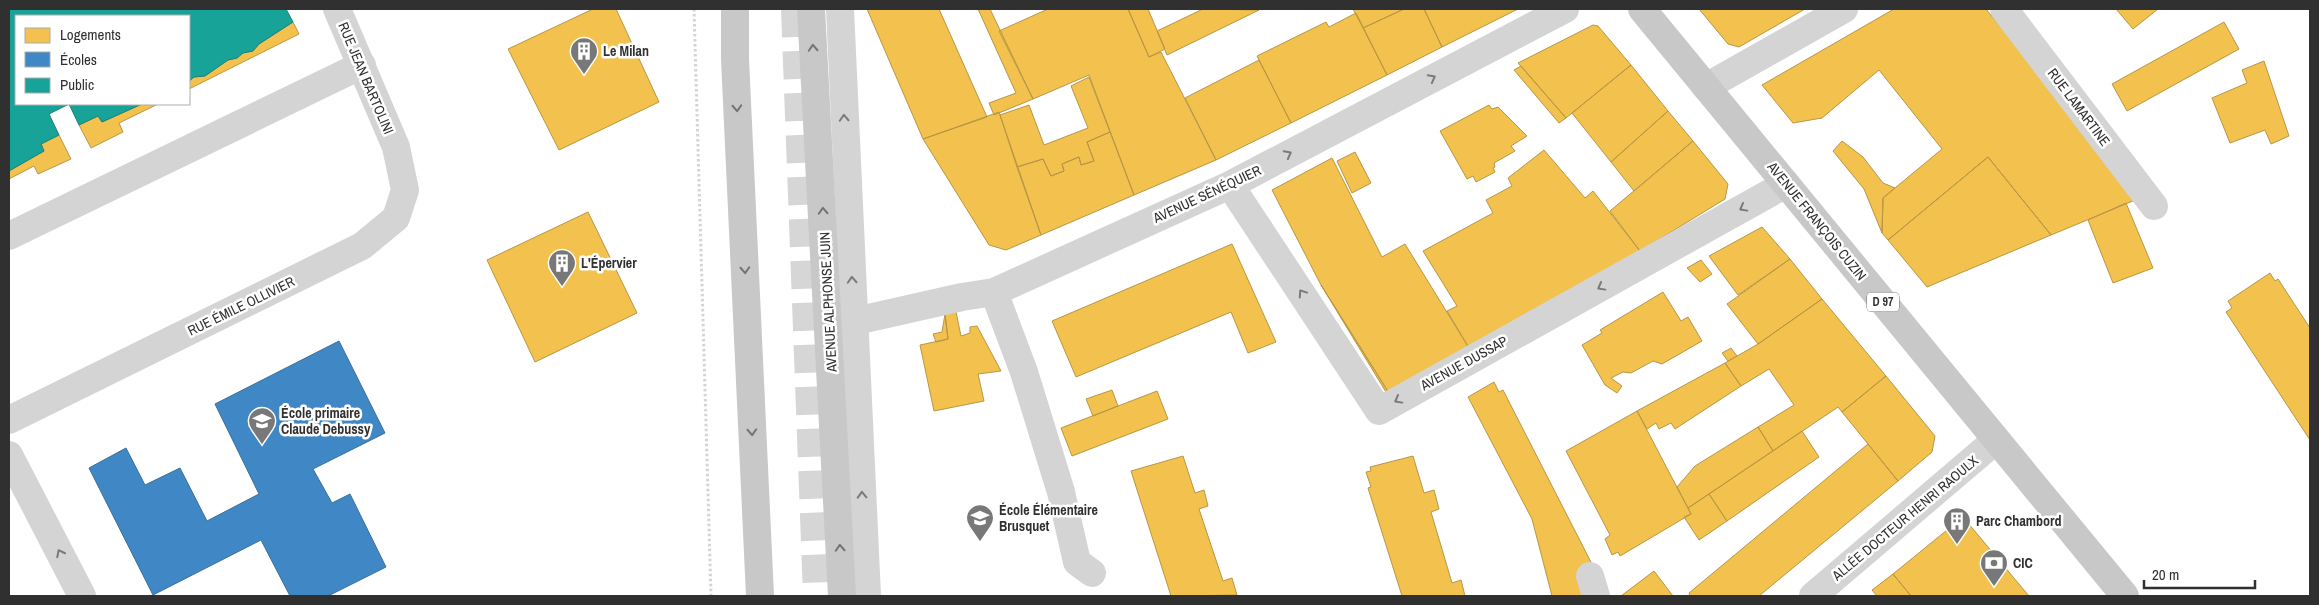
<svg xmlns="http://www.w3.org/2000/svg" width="2319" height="605" viewBox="0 0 2319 605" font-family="'Archivo Narrow',sans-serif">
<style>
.homes{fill:#f2c14e;stroke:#b89645}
.schools{fill:#3f88c5;stroke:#3a6e98}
.public{fill:#17a398;stroke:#1e8079}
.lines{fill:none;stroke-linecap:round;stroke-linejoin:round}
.highway-tunnel{stroke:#d6d6d6;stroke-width:28;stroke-dasharray:28 14;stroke-linecap:butt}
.path{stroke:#d4d4d4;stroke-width:3;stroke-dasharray:2.5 2.5;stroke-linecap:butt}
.minor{stroke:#d4d4d4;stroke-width:28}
.major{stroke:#c8c8c8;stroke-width:28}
.oneway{stroke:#747474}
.oneway2{stroke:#7a7a7a}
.labels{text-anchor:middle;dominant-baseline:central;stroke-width:5;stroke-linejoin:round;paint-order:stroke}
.shield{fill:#fff;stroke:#6e6e6e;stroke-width:1}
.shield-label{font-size:12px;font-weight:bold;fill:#303030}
.poi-label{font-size:14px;font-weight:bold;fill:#303030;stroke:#fff;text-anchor:start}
.street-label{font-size:14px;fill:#303030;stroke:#fff}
</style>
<rect width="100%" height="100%" fill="#fff"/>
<path class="homes" d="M 593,9 L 616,9 L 659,102 L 559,150 L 508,49 Z
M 867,9 L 939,9 L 987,117 L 923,139 Z
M 978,9 L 990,9 L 1033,99 L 994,115 L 989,103 L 1016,93 Z
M 1048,9 L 1128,9 L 1149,57 L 1161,52 L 1216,160 L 1134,195 L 1089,75 L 1033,99 L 999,31 Z
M 1128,9 L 1148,9 L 1165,49 L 1149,57 Z
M 1203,9 L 1259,10 L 1167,55 L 1157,31 Z
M 1353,9 L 1404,9 L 1363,28 Z
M 1404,9 L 1424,9 L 1442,47 L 1387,75 L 1363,28 Z
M 1424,9 L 1518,9 L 1442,47 Z
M 1699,9 L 1805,9 L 1739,47 L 1728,44 Z
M 1894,9 L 1986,9 L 2140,198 L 2051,235 L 1988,157 L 1888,240 L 1882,233 L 1883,198 L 1942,149 L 1879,70 L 1822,118 L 1793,123 L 1762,85 Z
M 2116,9 L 2158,9 L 2133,29 Z
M 1356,13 L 1387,75 L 1291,123 L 1257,56 L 1326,22 L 1329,27 Z
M 293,22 L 299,34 L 189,89 L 189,81 L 194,77 L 205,76 L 228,60 L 237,58 L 243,53 L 253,51 L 259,44 Z
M 2224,22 L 2239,49 L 2127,111 L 2112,84 Z
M 1593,25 L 1598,26 L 1631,65 L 1566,118 L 1518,63 Z
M 1259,60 L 1291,123 L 1216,160 L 1185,98 Z
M 2264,61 L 2289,136 L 2271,144 L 2265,130 L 2230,143 L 2212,98 L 2247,83 L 2242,70 Z
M 1631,65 L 1668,111 L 1611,162 L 1572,113 Z
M 1521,66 L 1566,118 L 1559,123 L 1514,70 Z
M 1089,77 L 1110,132 L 1087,142 L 1094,161 L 1081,165 L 1079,157 L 1062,164 L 1064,171 L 1051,176 L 1043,159 L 1017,167 L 1000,115 L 1029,105 L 1044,145 L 1088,128 L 1071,86 Z
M 142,104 L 158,104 L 119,123 L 123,132 L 91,148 L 79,125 L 98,116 L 102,122 Z
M 1489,105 L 1492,109 L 1498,107 L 1527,136 L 1511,146 L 1515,151 L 1494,163 L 1495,167 L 1493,168 L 1495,172 L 1476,182 L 1473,176 L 1467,179 L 1440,131 Z
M 1668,111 L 1693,141 L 1634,191 L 1611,162 Z
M 999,112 L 1041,235 L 1006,250 L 989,245 L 923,139 Z
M 1110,132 L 1134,195 L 1041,235 L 1017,167 L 1043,159 L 1051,176 L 1064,171 L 1062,164 L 1079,157 L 1081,165 L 1094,161 L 1087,142 Z
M 59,135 L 71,159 L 38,174 L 34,166 L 9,179 L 9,171 L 44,151 L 41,144 Z
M 1693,141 L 1728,184 L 1725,199 L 1640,251 L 1610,211 Z
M 1842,141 L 1863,157 L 1883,183 L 1895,188 L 1883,198 L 1882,233 L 1864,189 L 1833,151 Z
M 1544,150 L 1585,198 L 1593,191 L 1640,251 L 1472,353 L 1447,311 L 1457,306 L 1423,251 L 1493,213 L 1486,200 L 1512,186 L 1508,178 Z
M 1355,152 L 1371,183 L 1352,193 L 1337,161 Z
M 1988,157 L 2051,235 L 1927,287 L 1888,240 Z
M 1332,158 L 1382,257 L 1405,244 L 1472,353 L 1394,401 L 1321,285 L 1272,190 Z
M 2126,203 L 2153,268 L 2113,283 L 2088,220 Z
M 588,212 L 637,313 L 535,362 L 487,260 Z
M 1762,227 L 1790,259 L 1738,295 L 1709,256 Z
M 1232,244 L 1276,342 L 1248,353 L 1231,312 L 1076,377 L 1052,321 Z
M 1790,259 L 1822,299 L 1758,344 L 1727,304 Z
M 1701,260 L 1712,274 L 1700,282 L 1687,268 Z
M 2270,273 L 2275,281 L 2278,279 L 2310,328 L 2310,440 L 2226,312 L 2232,308 L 2228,301 Z
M 1321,285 L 1394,401 L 1392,402 Z
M 1663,292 L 1681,321 L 1688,317 L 1702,341 L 1662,364 L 1653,361 L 1631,373 L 1623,372 L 1611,378 L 1622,386 L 1617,393 L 1605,385 L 1582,345 L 1602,333 L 1600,330 Z
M 1822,299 L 1886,376 L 1842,412 L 1838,407 L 1773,451 L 1758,427 L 1794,405 L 1769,369 L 1741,386 L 1725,363 L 1758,344 Z
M 956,312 L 961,336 L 970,333 L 970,327 L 977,326 L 1001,371 L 978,374 L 984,401 L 934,411 L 920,345 L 948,339 L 945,314 Z
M 945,314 L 948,339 L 936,342 L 933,334 L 942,332 Z
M 1731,348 L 1737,356 L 1728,361 L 1722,353 Z
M 1725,363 L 1741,386 L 1675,429 L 1671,423 L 1659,429 L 1656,423 L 1647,429 L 1637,411 Z
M 1886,376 L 1935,436 L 1932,452 L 1898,481 L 1842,412 Z
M 1494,382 L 1499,392 L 1503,390 L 1595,570 L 1586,596 L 1552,596 L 1532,519 L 1468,397 Z
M 1112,390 L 1118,406 L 1093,416 L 1086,399 Z
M 1157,391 L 1168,419 L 1072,456 L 1061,428 Z
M 1637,411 L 1691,514 L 1620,556 L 1618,552 L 1612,555 L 1605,539 L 1610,535 L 1566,451 Z
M 1758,427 L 1773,451 L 1688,508 L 1677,487 L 1695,466 Z
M 1802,431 L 1819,457 L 1727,521 L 1709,494 Z
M 1868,444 L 1898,481 L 1759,596 L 1690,596 L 1689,593 Z
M 1183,456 L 1195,493 L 1204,490 L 1208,506 L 1199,509 L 1223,581 L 1232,578 L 1237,595 L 1171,596 L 1131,471 Z
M 1413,456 L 1424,493 L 1434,490 L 1439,509 L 1431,512 L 1452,583 L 1461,580 L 1465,596 L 1402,596 L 1368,488 L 1371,487 L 1366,472 L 1371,471 L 1370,467 Z
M 1709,494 L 1727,521 L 1699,540 L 1684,517 L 1691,514 L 1688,508 Z
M 1963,517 L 2029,596 L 1911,596 L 1893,574 Z
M 1654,571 L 1673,596 L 1621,596 Z
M 1893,574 L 1911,596 L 1877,596 L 1872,590 Z"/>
<path class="schools" d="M 339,341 L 385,433 L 313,469 L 332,503 L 350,494 L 386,567 L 328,596 L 290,596 L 261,540 L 153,595 L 89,468 L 126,448 L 145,485 L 180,468 L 207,521 L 259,494 L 215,404 Z"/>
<path class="public" d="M 9,9 L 286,9 L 293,22 L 259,44 L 253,51 L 243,53 L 237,58 L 228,60 L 205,76 L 194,77 L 189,81 L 189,16 L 16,16 L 16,104 L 142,104 L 102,122 L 98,116 L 79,125 L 69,104 L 49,114 L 59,135 L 41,144 L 44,151 L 9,171 Z"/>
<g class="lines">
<path class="highway-tunnel" d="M 795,9 L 817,596"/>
<path class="path" d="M 694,9 L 711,596"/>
<path class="minor" d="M 840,9 L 867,596
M 2004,9 L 2154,206
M 1706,87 L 1844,9
M 1230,185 L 1379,411 L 1786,184
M 9,236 L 362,65
M 994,292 L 1024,372 L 1061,492 L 1077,562 L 1092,573
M 829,327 L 962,297 L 994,292 L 1230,185 L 1565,9
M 9,420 L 362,246 L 396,218 L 405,190 L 396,147 L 337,9
M 9,455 L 82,596
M 1590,576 L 1596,596
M 1813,596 L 1996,440"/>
<path class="major" d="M 735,9 L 735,59 L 760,596
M 811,9 L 842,596
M 1642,9 L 2125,596"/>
</g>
<defs><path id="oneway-chevron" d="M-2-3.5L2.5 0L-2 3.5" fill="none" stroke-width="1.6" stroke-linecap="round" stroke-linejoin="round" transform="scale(1.25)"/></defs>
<g class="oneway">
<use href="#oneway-chevron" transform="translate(813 48) rotate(-93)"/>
<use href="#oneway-chevron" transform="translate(737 108) rotate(87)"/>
<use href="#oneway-chevron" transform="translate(823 211) rotate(-93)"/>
<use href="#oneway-chevron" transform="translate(745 270) rotate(87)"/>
<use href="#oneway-chevron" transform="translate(752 432) rotate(87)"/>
<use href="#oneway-chevron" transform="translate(840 548) rotate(-93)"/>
</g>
<g class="oneway2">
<use href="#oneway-chevron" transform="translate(1432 78) rotate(-28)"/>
<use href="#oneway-chevron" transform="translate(844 118) rotate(-93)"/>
<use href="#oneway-chevron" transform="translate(1288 154) rotate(-28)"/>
<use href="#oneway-chevron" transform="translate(1743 208) rotate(151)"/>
<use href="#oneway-chevron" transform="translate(852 280) rotate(-93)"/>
<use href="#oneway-chevron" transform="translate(1601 287) rotate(151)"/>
<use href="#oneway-chevron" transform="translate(1302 293) rotate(-124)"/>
<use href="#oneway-chevron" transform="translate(1398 400) rotate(151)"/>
<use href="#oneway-chevron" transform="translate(862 495) rotate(-92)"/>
<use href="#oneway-chevron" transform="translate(60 553) rotate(-117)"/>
</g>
<defs>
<g id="building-pin" transform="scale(1.4375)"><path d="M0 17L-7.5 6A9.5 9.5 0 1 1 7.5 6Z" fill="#787878" stroke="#fff"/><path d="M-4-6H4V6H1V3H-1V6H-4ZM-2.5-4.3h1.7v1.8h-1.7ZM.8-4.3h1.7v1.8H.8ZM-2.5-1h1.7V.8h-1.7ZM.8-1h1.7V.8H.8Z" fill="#fff"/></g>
<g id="school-pin" transform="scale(1.4375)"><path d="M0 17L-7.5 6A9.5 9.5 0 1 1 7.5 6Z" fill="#787878" stroke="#fff"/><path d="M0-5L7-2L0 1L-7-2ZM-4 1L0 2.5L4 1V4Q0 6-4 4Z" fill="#fff"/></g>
<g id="bank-pin" transform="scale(1.4375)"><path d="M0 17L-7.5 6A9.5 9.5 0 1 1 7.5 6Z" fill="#787878" stroke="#fff"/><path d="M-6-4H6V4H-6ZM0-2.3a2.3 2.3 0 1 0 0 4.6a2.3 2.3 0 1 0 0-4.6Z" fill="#fff"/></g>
</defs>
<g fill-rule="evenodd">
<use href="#building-pin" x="584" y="51"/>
<use href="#building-pin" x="562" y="263"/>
<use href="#school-pin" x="262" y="421"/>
<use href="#school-pin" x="980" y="518"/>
<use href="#building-pin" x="1957" y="521"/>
<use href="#bank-pin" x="1994" y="563"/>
</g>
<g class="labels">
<rect class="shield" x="1867" y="292.5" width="32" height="19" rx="4"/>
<g class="shield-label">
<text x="1883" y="302">D 97</text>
</g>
<g class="poi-label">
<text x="603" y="51">Le Milan</text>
<text x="581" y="263">L'Épervier</text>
<text x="281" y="413">École primaire<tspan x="281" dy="16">Claude Debussy</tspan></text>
<text x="999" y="510">École Élémentaire<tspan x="999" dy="16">Brusquet</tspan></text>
<text x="1976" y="521">Parc Chambord</text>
<text x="2013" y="563">CIC</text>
</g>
<g class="street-label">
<text transform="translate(366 78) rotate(67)">RUE JEAN BARTOLINI</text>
<text transform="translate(2079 107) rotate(53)">RUE LAMARTINE</text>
<text transform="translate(1207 194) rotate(-25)">AVENUE SÉNÉQUIER</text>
<text transform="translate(1817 221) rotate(51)">AVENUE FRANÇOIS CUZIN</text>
<text transform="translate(828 302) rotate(-93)">AVENUE ALPHONSE JUIN</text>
<text transform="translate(241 306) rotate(-26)">RUE ÉMILE OLLIVIER</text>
<text transform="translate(1464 363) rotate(-29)">AVENUE DUSSAP</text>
<text transform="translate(1905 518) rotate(-40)">ALLÉE DOCTEUR HENRI RAOULX</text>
</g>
</g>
<rect width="2319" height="605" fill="none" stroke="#303030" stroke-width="20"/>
<rect x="15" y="15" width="175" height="90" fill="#ffffff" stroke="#acacac"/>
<rect x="25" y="28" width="25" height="15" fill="#f2c14e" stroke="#acacac"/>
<text x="60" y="40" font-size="15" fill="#303030">Logements</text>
<rect x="25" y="52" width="25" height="15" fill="#3f88c5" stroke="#acacac"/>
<text x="60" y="65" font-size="15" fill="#303030">Écoles</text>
<rect x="25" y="78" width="25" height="15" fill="#17a398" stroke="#acacac"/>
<text x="60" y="90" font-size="15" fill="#303030">Public</text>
<path d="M2144 580v8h111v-8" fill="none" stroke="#303030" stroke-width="2.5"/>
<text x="2152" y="580" font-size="15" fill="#303030" stroke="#ffffff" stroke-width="4" paint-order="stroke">20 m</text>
</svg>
